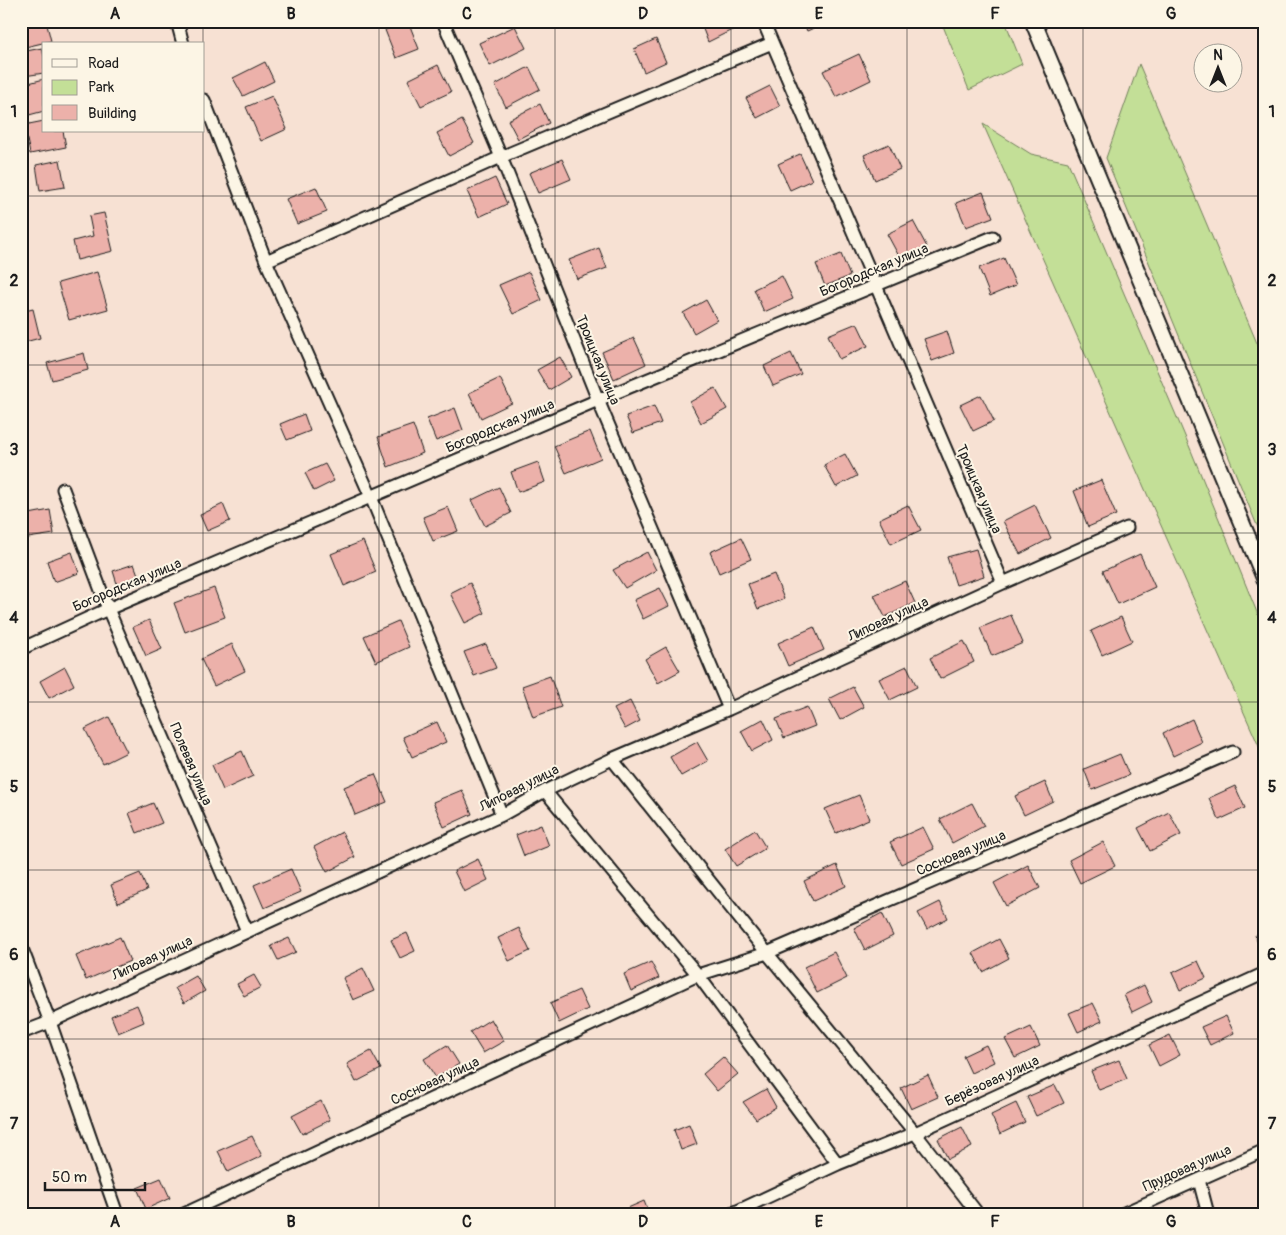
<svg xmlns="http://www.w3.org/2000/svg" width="1286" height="1235" viewBox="0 0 1286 1235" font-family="Pangolin,sans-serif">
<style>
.green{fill:#c3df97;stroke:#707e5a}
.building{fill:#ecb1aa;stroke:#1c1c1c}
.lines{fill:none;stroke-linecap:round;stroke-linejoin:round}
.minor-casing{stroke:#1c1c1c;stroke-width:15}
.tertiary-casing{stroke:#1c1c1c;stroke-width:19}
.minor{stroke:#fcf5e5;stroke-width:11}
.tertiary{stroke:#fcf5e5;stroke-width:15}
.grid{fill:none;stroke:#1c1c1c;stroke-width:1;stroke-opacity:0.55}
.labels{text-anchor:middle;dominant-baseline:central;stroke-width:4;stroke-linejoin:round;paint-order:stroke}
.street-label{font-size:14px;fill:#1c1c1c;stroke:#fcf5e5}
.neatline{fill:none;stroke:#1c1c1c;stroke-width:2}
.grid-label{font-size:16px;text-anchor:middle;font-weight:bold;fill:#1c1c1c}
</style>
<rect width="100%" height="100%" fill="#f7e1d3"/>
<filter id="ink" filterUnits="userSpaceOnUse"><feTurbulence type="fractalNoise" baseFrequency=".02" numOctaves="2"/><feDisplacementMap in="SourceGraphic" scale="10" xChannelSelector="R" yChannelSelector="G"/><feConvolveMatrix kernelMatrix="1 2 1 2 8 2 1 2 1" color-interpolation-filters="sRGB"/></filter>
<g filter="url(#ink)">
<path class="green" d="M 941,21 L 1005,21 L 1022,64 L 969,90 Z
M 1139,64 L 1265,362 L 1265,545 L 1106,158 Z
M 983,124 L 1031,154 L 1068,162 L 1190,448 L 1265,632 L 1265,760 Z"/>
<path class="building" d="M 21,21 L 46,21 L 51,41 L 21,48 Z
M 408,21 L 419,49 L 396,58 L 385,30 Z
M 706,21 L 735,21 L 738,27 L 708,42 L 701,24 Z
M 802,21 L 829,21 L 807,31 Z
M 515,26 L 526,48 L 490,66 L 479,43 Z
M 656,39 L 666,62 L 644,72 L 634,49 Z
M 42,48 L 44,57 L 44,73 L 24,76 L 21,61 L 21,52 Z
M 859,54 L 871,80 L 836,97 L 823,71 Z
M 265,62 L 274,81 L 243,96 L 233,78 Z
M 438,65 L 451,92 L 421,106 L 408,80 Z
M 529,67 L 540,89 L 506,107 L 495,85 Z
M 44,79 L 44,111 L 29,115 L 21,85 Z
M 770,86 L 780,106 L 757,118 L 746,98 Z
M 272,96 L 287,129 L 261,141 L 246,107 Z
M 540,104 L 549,123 L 518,139 L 508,120 Z
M 462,120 L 474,143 L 449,156 L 437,133 Z
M 44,121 L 44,131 L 63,131 L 66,147 L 30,154 L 24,125 Z
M 889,144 L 900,169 L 875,180 L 864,155 Z
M 800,154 L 812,180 L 790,190 L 778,164 Z
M 562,159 L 571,179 L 538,193 L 529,173 Z
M 60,160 L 65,187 L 40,191 L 36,165 Z
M 495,178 L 507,204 L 479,217 L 467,191 Z
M 316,187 L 327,212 L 297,224 L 286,199 Z
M 983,192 L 993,217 L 966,227 L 956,203 Z
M 104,213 L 113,251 L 77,260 L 73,241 L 93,236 L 89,216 Z
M 913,221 L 927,247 L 901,260 L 887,234 Z
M 599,248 L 607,268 L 577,279 L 569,260 Z
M 841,254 L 850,276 L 825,286 L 816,264 Z
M 1004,258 L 1016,285 L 990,296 L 979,268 Z
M 97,272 L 108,309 L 69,320 L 58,283 Z
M 529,272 L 542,300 L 513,314 L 499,285 Z
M 782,276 L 793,299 L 764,312 L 754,289 Z
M 706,300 L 717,320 L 694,333 L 683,313 Z
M 33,309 L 40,338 L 21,343 L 21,312 Z
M 857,323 L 868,346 L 839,359 L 828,335 Z
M 947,331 L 954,353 L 932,361 L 924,339 Z
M 634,338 L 646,364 L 614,379 L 602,352 Z
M 84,353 L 88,370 L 52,380 L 47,363 Z
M 791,353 L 801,374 L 773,386 L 764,366 Z
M 560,357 L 571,377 L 549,390 L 537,370 Z
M 500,378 L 512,403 L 481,418 L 469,393 Z
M 715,388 L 727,409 L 701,423 L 690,402 Z
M 981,395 L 994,421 L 973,431 L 960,405 Z
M 654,406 L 661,423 L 633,433 L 626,416 Z
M 455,408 L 463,430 L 436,441 L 427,419 Z
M 304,414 L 310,431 L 287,440 L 280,424 Z
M 413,425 L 423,453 L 388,467 L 378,437 Z
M 590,431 L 601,458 L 566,473 L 554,446 Z
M 845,454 L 857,476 L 836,487 L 824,465 Z
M 538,462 L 545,482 L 518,492 L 511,472 Z
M 325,464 L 334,481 L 314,491 L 305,473 Z
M 1101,480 L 1116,515 L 1088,527 L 1074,491 Z
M 499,487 L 511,513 L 485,526 L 472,500 Z
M 223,504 L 230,521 L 207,531 L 200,515 Z
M 908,505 L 921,530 L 891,544 L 879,519 Z
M 1035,505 L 1051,538 L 1020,554 L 1003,521 Z
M 448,507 L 458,531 L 433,541 L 423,517 Z
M 50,510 L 54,534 L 28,538 L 24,515 Z
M 741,538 L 751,559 L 719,573 L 710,552 Z
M 363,541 L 376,572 L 344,586 L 331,554 Z
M 976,549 L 984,576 L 956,585 L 947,557 Z
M 72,552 L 79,573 L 54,582 L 47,561 Z
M 647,552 L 656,570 L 625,588 L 613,570 Z
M 1140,554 L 1155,587 L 1118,604 L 1103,571 Z
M 134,564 L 140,580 L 118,587 L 113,571 Z
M 774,574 L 784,599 L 758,609 L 748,584 Z
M 905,581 L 915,603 L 885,617 L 874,595 Z
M 470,583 L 485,613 L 465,623 L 450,593 Z
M 214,588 L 225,617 L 185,632 L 174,603 Z
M 660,588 L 669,606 L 643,619 L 634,600 Z
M 1011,615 L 1023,643 L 992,656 L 980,628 Z
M 1121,617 L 1132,641 L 1102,655 L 1091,631 Z
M 149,620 L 162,649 L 146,656 L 133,627 Z
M 398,621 L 409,647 L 376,662 L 364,636 Z
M 814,627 L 824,650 L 788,666 L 778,643 Z
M 964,641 L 974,662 L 940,679 L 930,658 Z
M 232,644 L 245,671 L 214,686 L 201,659 Z
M 486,644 L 496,668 L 474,676 L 464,652 Z
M 666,647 L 680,671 L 658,683 L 645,659 Z
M 907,666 L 917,687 L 890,700 L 879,679 Z
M 65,667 L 74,685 L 49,698 L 40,681 Z
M 550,676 L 561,707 L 533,717 L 522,686 Z
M 853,687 L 864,707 L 840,720 L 829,699 Z
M 630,701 L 640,721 L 625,729 L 614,709 Z
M 807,707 L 815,726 L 784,738 L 776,719 Z
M 109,717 L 127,752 L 103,764 L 85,729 Z
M 763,719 L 773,740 L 752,751 L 741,731 Z
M 1192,719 L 1202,742 L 1173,756 L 1163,733 Z
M 437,722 L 446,742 L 412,757 L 403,737 Z
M 697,742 L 708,761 L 681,776 L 670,757 Z
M 242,751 L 253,776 L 223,790 L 212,765 Z
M 1120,754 L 1129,775 L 1092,790 L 1084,769 Z
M 375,774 L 387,802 L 355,815 L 344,787 Z
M 1045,782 L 1053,801 L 1024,815 L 1015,796 Z
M 1235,786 L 1245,808 L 1219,820 L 1209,798 Z
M 462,790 L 472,814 L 444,827 L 433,802 Z
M 859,795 L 869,819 L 836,833 L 825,809 Z
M 153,803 L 162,823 L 137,833 L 129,813 Z
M 972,803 L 984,826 L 952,843 L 940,819 Z
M 1169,812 L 1181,835 L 1150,851 L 1138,828 Z
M 541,825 L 549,846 L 524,856 L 516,835 Z
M 923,827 L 934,849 L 901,864 L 890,842 Z
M 755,830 L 766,848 L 736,866 L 725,849 Z
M 342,832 L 355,857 L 327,872 L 314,847 Z
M 1103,842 L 1115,866 L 1080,883 L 1069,860 Z
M 478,859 L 488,880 L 464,892 L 454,871 Z
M 837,865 L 846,886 L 813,901 L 804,881 Z
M 1028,865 L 1040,888 L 1006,906 L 994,883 Z
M 291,869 L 301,892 L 264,908 L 254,885 Z
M 140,873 L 147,890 L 118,903 L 111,885 Z
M 940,902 L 948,918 L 927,929 L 918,913 Z
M 882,913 L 893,936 L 865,950 L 854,928 Z
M 519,928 L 530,951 L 509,961 L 498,938 Z
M 1265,931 L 1265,954 L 1262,955 L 1255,935 Z
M 407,933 L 415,951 L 400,958 L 391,940 Z
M 120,937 L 130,961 L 86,980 L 76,956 Z
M 289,938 L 296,952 L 278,960 L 271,946 Z
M 999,939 L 1009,958 L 983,972 L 973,953 Z
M 834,952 L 847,978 L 817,993 L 804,967 Z
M 1198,961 L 1206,978 L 1180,990 L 1172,973 Z
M 651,962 L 659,978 L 631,991 L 624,974 Z
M 363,968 L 374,991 L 353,1000 L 343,978 Z
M 254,975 L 261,987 L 244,996 L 237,984 Z
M 196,976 L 205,991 L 184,1003 L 175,988 Z
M 1144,985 L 1152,1002 L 1132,1012 L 1124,995 Z
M 579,990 L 588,1009 L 559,1023 L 550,1003 Z
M 1093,1003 L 1102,1021 L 1078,1032 L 1069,1013 Z
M 137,1005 L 144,1022 L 118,1033 L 111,1016 Z
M 1226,1016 L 1234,1033 L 1210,1045 L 1201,1027 Z
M 491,1019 L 504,1041 L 483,1053 L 470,1032 Z
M 1031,1027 L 1040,1046 L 1015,1058 L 1005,1039 Z
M 1170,1035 L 1180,1055 L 1159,1066 L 1149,1045 Z
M 447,1045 L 459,1064 L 436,1078 L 424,1059 Z
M 986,1045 L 994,1062 L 971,1073 L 963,1056 Z
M 371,1051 L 381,1069 L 356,1082 L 347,1064 Z
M 723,1057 L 738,1074 L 717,1091 L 703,1074 Z
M 1119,1060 L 1127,1079 L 1099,1090 L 1091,1071 Z
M 928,1075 L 938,1097 L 911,1109 L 901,1088 Z
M 1055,1085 L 1064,1103 L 1036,1116 L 1027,1097 Z
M 766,1089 L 776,1107 L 756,1119 L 743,1102 Z
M 321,1101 L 330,1120 L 302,1134 L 292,1116 Z
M 1016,1103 L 1025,1122 L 1000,1134 L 991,1115 Z
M 689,1124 L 697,1144 L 681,1150 L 674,1130 Z
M 962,1127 L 972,1147 L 948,1159 L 938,1139 Z
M 252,1136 L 262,1156 L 228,1172 L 218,1151 Z
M 161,1178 L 170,1198 L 146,1209 L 137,1188 Z
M 644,1201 L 649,1214 L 614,1214 Z"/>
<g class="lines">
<g class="minor-casing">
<path id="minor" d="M 177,21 L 183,44
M 443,21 L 501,157 L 598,400 L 729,709
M 763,21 L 1003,583
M 204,100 L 266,261 L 371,497 L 502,815
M 266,261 L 501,157 L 772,43
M 63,489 L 108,609 L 247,931
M 21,649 L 108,609 L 598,400 L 993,237
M 612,759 L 767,953 L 915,1133 L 978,1214
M 21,946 L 50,1022 L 117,1214
M 21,1033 L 50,1022 L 502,815 L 545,791 L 612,759 L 729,709 L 1003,583 L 1127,528
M 838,1164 L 698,975 L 767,953 L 1233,752
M 1199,1180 L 1208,1214
M 184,1214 L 698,975 L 545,791
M 731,1214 L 838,1164 L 915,1133 L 1265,973
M 1122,1214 L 1265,1150"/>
</g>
<g class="tertiary-casing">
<path id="tertiary" d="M 1033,21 L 1265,579"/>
</g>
<use href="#minor" class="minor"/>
<use href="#tertiary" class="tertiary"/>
</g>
</g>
<path class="grid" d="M 203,21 L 203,44M 379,21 L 379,1214M 555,21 L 555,1214M 731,21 L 731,1214M 907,21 L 907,1214M 1083,21 L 1083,1214M 203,131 L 203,1214M 21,196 L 1265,196M 21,365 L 1265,365M 21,533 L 1265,533M 21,702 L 1265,702M 21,870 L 1265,870M 21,1039 L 1265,1039"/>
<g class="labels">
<g class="street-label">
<text transform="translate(874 270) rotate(-23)">Богородская улица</text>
<text transform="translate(598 360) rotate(68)">Троицкая улица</text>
<text transform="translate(500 426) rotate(-23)">Богородская улица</text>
<text transform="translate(979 489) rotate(67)">Троицкая улица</text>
<text transform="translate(127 585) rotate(-23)">Богородская улица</text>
<text transform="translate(888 619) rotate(-25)">Липовая улица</text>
<text transform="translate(191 764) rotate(67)">Полевая улица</text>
<text transform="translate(519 788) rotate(-27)">Липовая улица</text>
<text transform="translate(961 853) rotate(-23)">Сосновая улица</text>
<text transform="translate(152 958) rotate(-25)">Липовая улица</text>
<text transform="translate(435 1081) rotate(-25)">Сосновая улица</text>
<text transform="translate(992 1081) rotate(-25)">Берёзовая улица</text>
<text transform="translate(1187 1168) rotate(-24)">Прудовая улица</text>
</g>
</g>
<rect width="1286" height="1235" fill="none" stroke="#fcf5e5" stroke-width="55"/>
<rect x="42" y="42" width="162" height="90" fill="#fcf5e5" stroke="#a29e95"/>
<rect x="52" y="59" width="25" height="8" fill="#fcf5e5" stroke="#a29e95"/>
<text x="88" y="68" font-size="15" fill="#1c1c1c">Road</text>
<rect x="52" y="80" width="25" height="15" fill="#c3df97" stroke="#a29e95"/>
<text x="88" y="92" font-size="15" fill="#1c1c1c">Park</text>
<rect x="52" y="105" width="25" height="15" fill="#ecb1aa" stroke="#a29e95"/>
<text x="88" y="118" font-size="15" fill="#1c1c1c">Building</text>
<g transform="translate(1218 68)"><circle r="24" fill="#fcf5e5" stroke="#a29e95"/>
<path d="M0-4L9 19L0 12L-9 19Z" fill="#1c1c1c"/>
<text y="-8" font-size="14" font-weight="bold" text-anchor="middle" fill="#1c1c1c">N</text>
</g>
<path d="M45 1182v8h100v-8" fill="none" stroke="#1c1c1c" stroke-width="2.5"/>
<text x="52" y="1182" font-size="15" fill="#1c1c1c" stroke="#fcf5e5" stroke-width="4" paint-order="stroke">50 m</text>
<rect x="28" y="28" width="1230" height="1180" class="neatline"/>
<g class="grid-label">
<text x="115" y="19">A</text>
<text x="291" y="19">B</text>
<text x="467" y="19">C</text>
<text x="643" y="19">D</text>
<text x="819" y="19">E</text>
<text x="995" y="19">F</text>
<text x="1171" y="19">G</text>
<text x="14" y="117">1</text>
<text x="1272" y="117">1</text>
<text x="14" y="286">2</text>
<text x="1272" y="286">2</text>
<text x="14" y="455">3</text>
<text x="1272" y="455">3</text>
<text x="14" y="623">4</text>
<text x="1272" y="623">4</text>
<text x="14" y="792">5</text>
<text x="1272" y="792">5</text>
<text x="14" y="960">6</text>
<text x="1272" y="960">6</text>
<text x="14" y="1129">7</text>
<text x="1272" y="1129">7</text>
<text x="115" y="1227">A</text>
<text x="291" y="1227">B</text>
<text x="467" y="1227">C</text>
<text x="643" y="1227">D</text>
<text x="819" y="1227">E</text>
<text x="995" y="1227">F</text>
<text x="1171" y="1227">G</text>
</g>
</svg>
